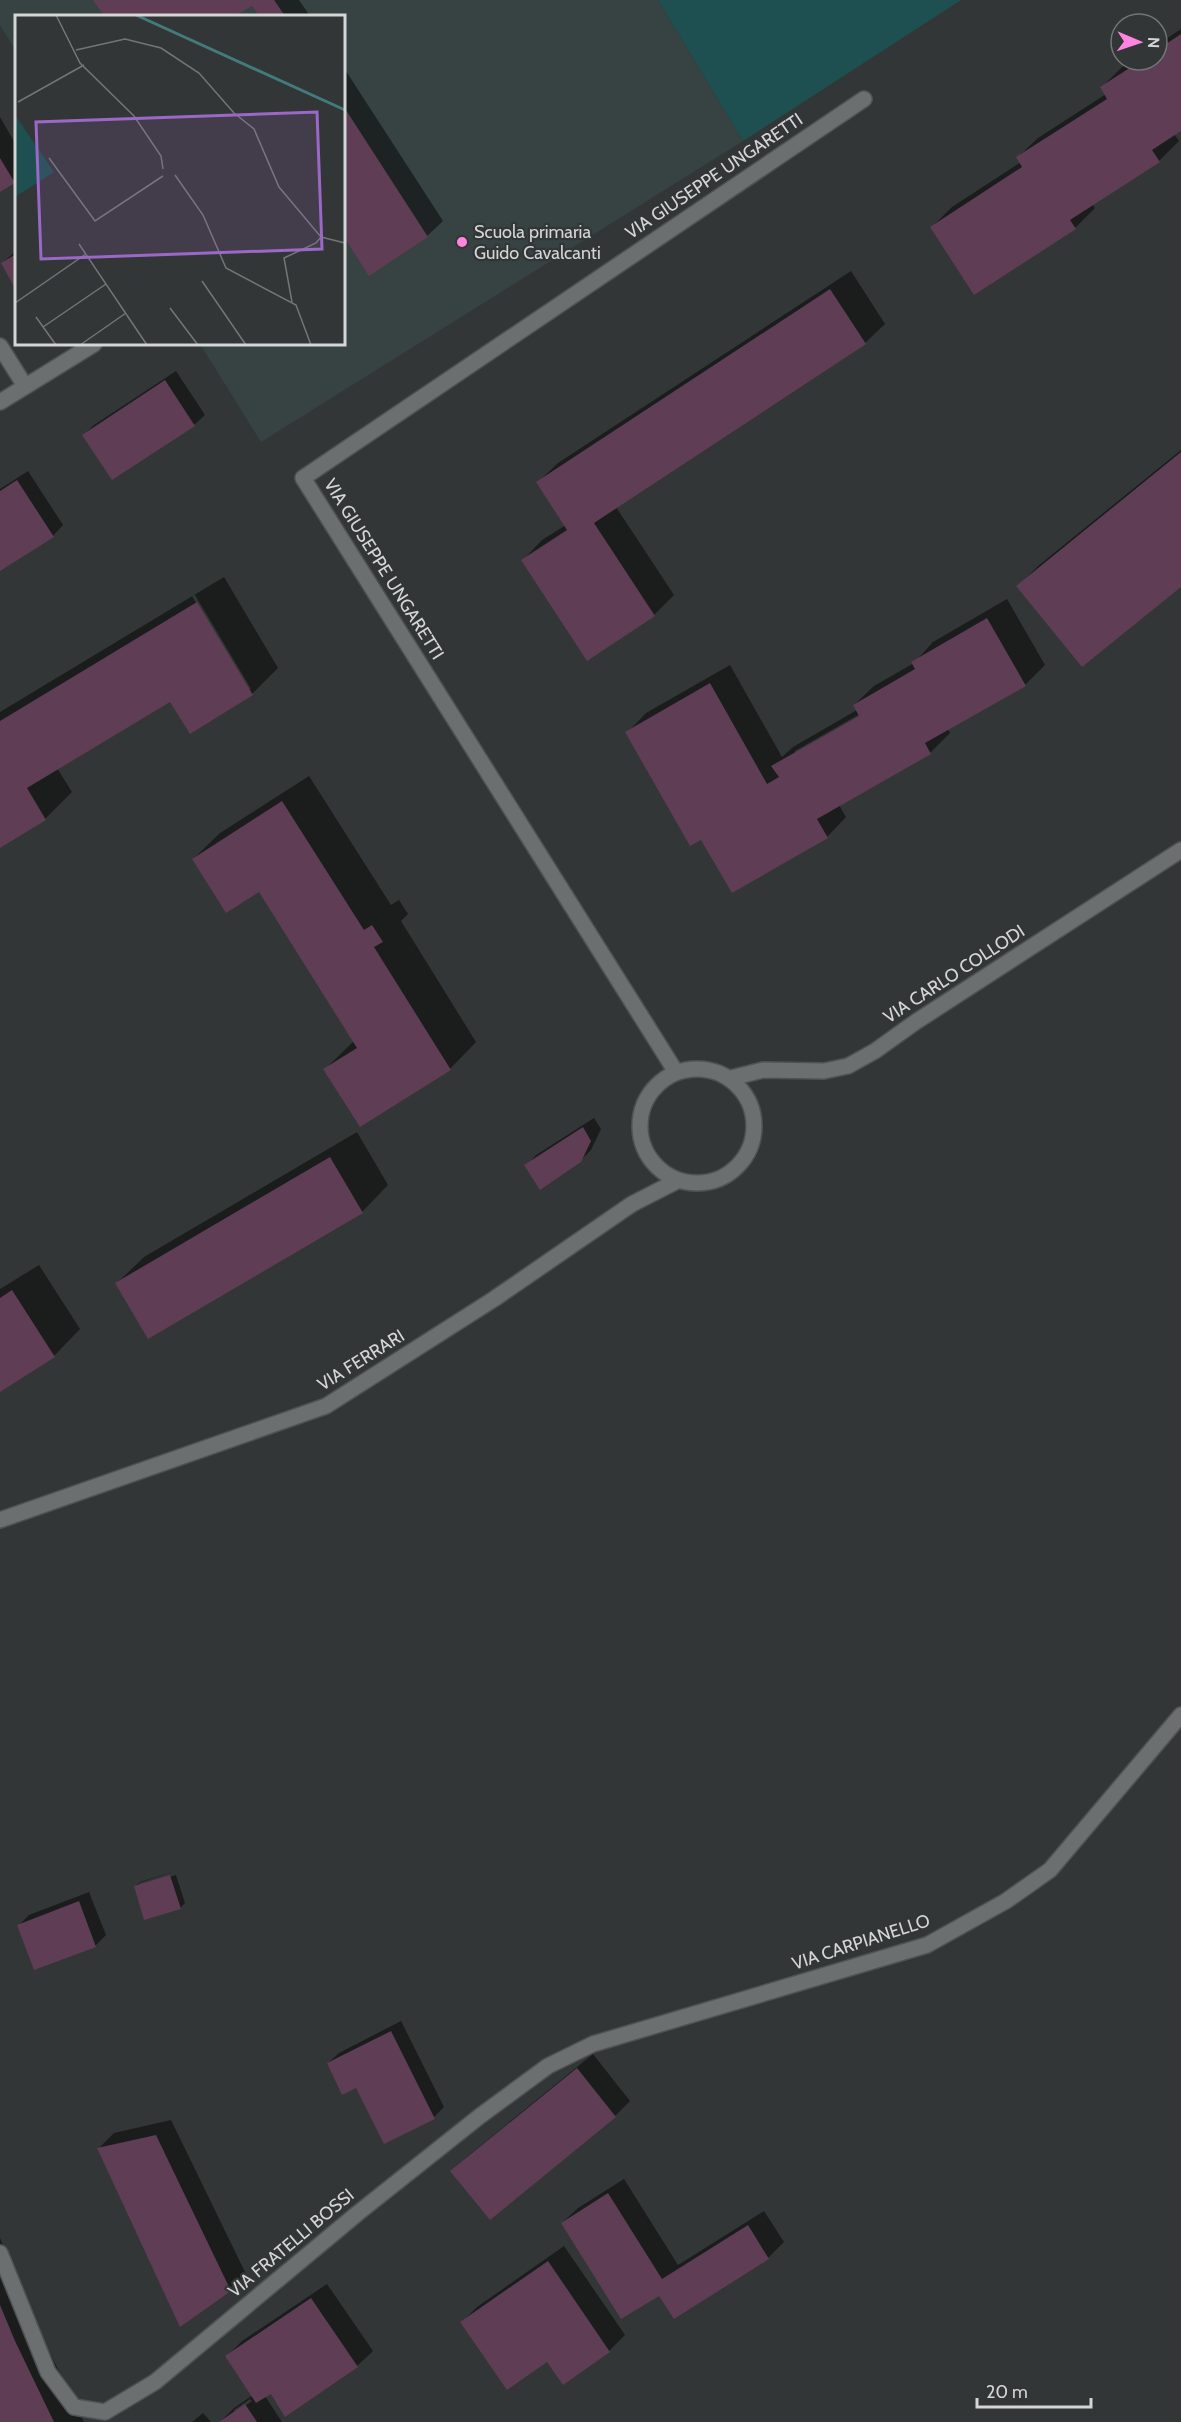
<svg xmlns="http://www.w3.org/2000/svg" width="1181" height="2422" viewBox="0 0 1181 2422" font-family="Cabin,sans-serif">
<style>
.built{fill:#374242}
.park{fill:#1e5051}
.shadow{fill:#0007;fill-rule:evenodd}
.building{fill:#5e3d55}
.lines{fill:none;stroke-linecap:round;stroke-linejoin:round}
.minor-casing{stroke:#4f5252;stroke-width:18}
.minor{stroke:#6b6f6f;stroke-width:15}
.poi-dot{fill:#fe86e0;stroke:#333636;stroke-width:2}
.labels{text-anchor:middle;dominant-baseline:central;stroke-width:4.5;stroke-linejoin:round;paint-order:stroke}
.street-label{font-size:18px;fill:#d4d6d6;stroke:#333636}
.poi-label{font-size:18px;fill:#d4d6d6;stroke:#333636;text-anchor:start}
.inset-river{fill:none;stroke:#437a7c;stroke-width:3}
.inset-road{fill:none;stroke:#737676;stroke-width:1.5}
.view{fill:#9a68c7;fill-opacity:0.15;stroke:#9a68c7;stroke-width:3}
.inset-edge{fill:none;stroke:#d4d6d6;stroke-width:3}
</style>
<rect width="100%" height="100%" fill="#333636"/>
<path class="built" d="M 0,0 L 658,0 L 743,141 L 261,442 L 200,344 L 344,344 L 344,16 L 16,16 L 16,51 L 0,25 Z"/>
<path class="park" d="M 658,0 L 961,0 L 743,141 Z"/>
<path class="shadow" d="M 95,0 L 299,0 L 310,16 L 260,16 L 252,4 L 233,16 L 105,16 Z
M 1181,29 L 1181,129 L 1174,134 L 1179,141 L 1159,161 L 1092,204 L 1095,208 L 1075,228 L 932,227 L 952,207 L 1021,162 L 1018,157 L 1038,138 L 1106,94 L 1102,87 L 1121,68 L 1133,60 L 1157,60 L 1157,45 Z
M 344,68 L 443,221 L 427,236 L 369,274 L 344,235 Z
M 0,117 L 16,145 L 16,180 L 0,191 Z
M 16,251 L 16,287 L 2,263 Z
M 851,271 L 885,324 L 865,343 L 616,507 L 674,595 L 654,615 L 523,560 L 542,540 L 566,525 L 538,482 L 558,463 Z
M 176,371 L 205,415 L 194,425 L 112,478 L 84,435 L 94,425 Z
M 1181,450 L 1181,585 L 1018,586 L 1038,566 Z
M 28,471 L 63,525 L 53,536 L 0,569 L 0,489 Z
M 224,577 L 278,668 L 252,694 L 171,700 L 57,768 L 72,792 L 45,819 L 0,846 L 0,712 ZM 195,595 L 251,689 L 247,689 L 192,596 Z
M 1007,599 L 1045,665 L 1025,685 L 948,729 L 950,733 L 930,753 L 839,805 L 846,817 L 827,837 L 702,838 L 627,733 L 646,713 L 730,665 L 782,757 L 793,747 L 857,710 L 854,705 L 874,686 L 914,663 L 933,642 ZM 865,711 L 866,714 L 795,754 L 795,751 Z
M 309,776 L 391,905 L 399,900 L 408,914 L 401,921 L 476,1042 L 450,1069 L 325,1069 L 354,1041 L 259,890 L 193,859 L 220,833 Z
M 594,1118 L 601,1129 L 591,1150 L 580,1161 L 526,1166 L 536,1155 Z
M 357,1132 L 388,1185 L 362,1212 L 117,1283 L 144,1257 Z
M 39,1265 L 80,1329 L 54,1356 L 0,1390 L 0,1289 Z
M 175,1871 L 139,1883 L 139,1886 L 176,1875 L 185,1903 L 180,1908 L 135,1887 L 140,1882 Z
M 89,1892 L 106,1935 L 95,1946 L 19,1925 L 29,1915 Z
M 401,2021 L 444,2107 L 434,2117 L 357,2086 L 328,2063 L 339,2053 Z
M 593,2054 L 630,2101 L 615,2116 L 452,2171 L 468,2156 Z
M 171,2120 L 246,2274 L 230,2290 L 99,2148 L 114,2133 Z
M 624,2179 L 678,2265 L 764,2211 L 784,2242 L 768,2258 L 674,2317 L 659,2294 L 562,2223 L 578,2208 Z
M 0,2238 L 34,2321 L 84,2422 L 0,2422 Z
M 564,2246 L 625,2335 L 609,2351 L 563,2383 L 547,2360 L 462,2322 L 477,2307 Z
M 327,2284 L 373,2351 L 357,2366 L 271,2392 L 265,2396 L 282,2422 L 220,2422 L 234,2408 L 253,2395 L 227,2356 L 242,2341 ZM 250,2399 L 252,2401 L 234,2414 L 234,2410 Z
M 203,2413 L 211,2422 L 192,2422 Z"/>
<path class="building" d="M 93,0 L 274,0 L 285,16 L 259,16 L 252,6 L 235,16 L 104,16 Z
M 1181,34 L 1181,131 L 1152,150 L 1160,162 L 1070,220 L 1076,229 L 974,295 L 930,227 L 1022,167 L 1016,157 L 1107,99 L 1100,87 L 1142,60 L 1157,60 L 1157,50 Z
M 344,107 L 428,237 L 369,276 L 344,237 Z
M 0,158 L 15,183 L 0,192 Z
M 16,254 L 16,290 L 1,263 Z
M 830,289 L 866,344 L 594,523 L 655,616 L 587,661 L 521,560 L 567,530 L 536,482 Z
M 165,380 L 195,426 L 112,480 L 82,435 Z
M 1181,452 L 1181,587 L 1082,667 L 1016,586 Z
M 17,480 L 54,537 L 0,571 L 0,491 Z
M 197,602 L 253,695 L 190,734 L 170,702 L 27,788 L 46,820 L 0,848 L 0,721 Z
M 987,618 L 1026,686 L 925,743 L 931,754 L 817,819 L 828,838 L 732,893 L 701,840 L 690,846 L 625,732 L 710,683 L 767,784 L 779,777 L 771,766 L 859,716 L 853,705 L 915,669 L 911,662 Z
M 282,801 L 364,930 L 372,925 L 383,942 L 374,947 L 451,1070 L 360,1127 L 323,1069 L 357,1048 L 259,892 L 226,913 L 192,859 Z
M 583,1127 L 591,1141 L 581,1162 L 540,1190 L 524,1165 Z
M 330,1157 L 363,1213 L 148,1339 L 115,1283 Z
M 12,1290 L 55,1357 L 0,1392 L 0,1298 Z
M 170,1875 L 181,1909 L 144,1920 L 134,1886 Z
M 79,1901 L 96,1947 L 34,1970 L 17,1925 Z
M 391,2031 L 435,2119 L 384,2144 L 356,2088 L 342,2095 L 327,2063 Z
M 577,2068 L 616,2117 L 490,2220 L 450,2171 Z
M 156,2135 L 231,2291 L 180,2327 L 97,2148 Z
M 608,2193 L 662,2279 L 748,2225 L 769,2259 L 674,2319 L 659,2296 L 621,2319 L 561,2223 Z
M 548,2261 L 610,2352 L 563,2385 L 547,2362 L 507,2390 L 460,2322 Z
M 311,2298 L 358,2367 L 285,2417 L 271,2394 L 256,2403 L 225,2356 Z
M 0,2305 L 15,2341 L 54,2422 L 0,2422 Z
M 245,2404 L 257,2422 L 219,2422 Z"/>
<g class="lines">
<g class="minor-casing">
<path id="minor" d="M 0,346 L 25,386
M 0,402 L 94,344
M640 1126a57 57 0 1 1 114 0a57 57 0 1 1-114 0Z
M 676,1072 L 303,478 L 864,99
M 731,1078 L 763,1070 L 824,1071 L 848,1066 L 875,1051 L 917,1021 L 1181,850
M 0,1520 L 326,1406 L 494,1299 L 632,1204 L 677,1181
M 0,2253 L 48,2372 L 74,2407 L 105,2412 L 155,2382 L 358,2213 L 480,2116 L 548,2066 L 593,2044 L 927,1945 L 1006,1901 L 1050,1870 L 1181,1715"/>
</g>
<use href="#minor" class="minor"/>
</g>
<circle class="poi-dot" cx="462" cy="242" r="6"/>
<g class="labels">
<g class="street-label">
<text transform="translate(714 176) rotate(-34)">VIA GIUSEPPE UNGARETTI</text>
<text transform="translate(384 569) rotate(58)">VIA GIUSEPPE UNGARETTI</text>
<text transform="translate(954 974) rotate(-33)">VIA CARLO COLLODI</text>
<text transform="translate(361 1360) rotate(-32)">VIA FERRARI</text>
<text transform="translate(861 1942) rotate(-18)">VIA CARPIANELLO</text>
<text transform="translate(291 2243) rotate(-40)">VIA FRATELLI BOSSI</text>
</g>
<g class="poi-label">
<text x="474" y="232">Scuola primaria<tspan x="474" dy="21">Guido Cavalcanti</tspan></text>
</g>
</g>
<g transform="translate(15 15)">
<rect width="330" height="330" fill="#333636"/>
<path d="M 0,100 L 39,157 L 0,182 Z" fill="#1e5051"/>
<path class="inset-river" d="M 121,0 L 330,95"/>
<path class="inset-road" d="M 41,0 L 65,48 L 119,101 L 146,141 L 148,154M 61,35 L 110,24 L 146,33 L 184,58 L 219,98 L 239,114 L 264,172 L 306,222 L 301,228 L 269,243 L 277,287M 3,87 L 69,50M 34,143 L 80,206 L 148,161M 160,160 L 188,200 L 211,253 L 281,290 L 296,330M 306,222 L 330,228M 64,229 L 132,330M 187,266 L 231,330M 0,288 L 71,239M 155,293 L 183,330M 21,302 L 41,330M 28,312 L 91,269M 65,330 L 111,298"/>
<path class="view" d="M 302,97 L 307,234 L 26,244 L 21,107 Z"/>
<rect width="330" height="330" class="inset-edge"/>
</g>
<g transform="translate(1139 42) rotate(92)"><circle r="28" fill="#333636" stroke="#737676" stroke-width="1.5"/>
<path d="M0-4.5L10 22L0 15L-10 22Z" fill="#fe86e0"/>
<text y="-9" font-size="16" font-weight="bold" text-anchor="middle" fill="#d4d6d6">N</text>
</g>
<path d="M977 2398v9h114v-9" fill="none" stroke="#d4d6d6" stroke-width="3"/>
<text x="986" y="2398" font-size="18" fill="#d4d6d6" stroke="#333636" stroke-width="4.5" paint-order="stroke">20 m</text>
</svg>
